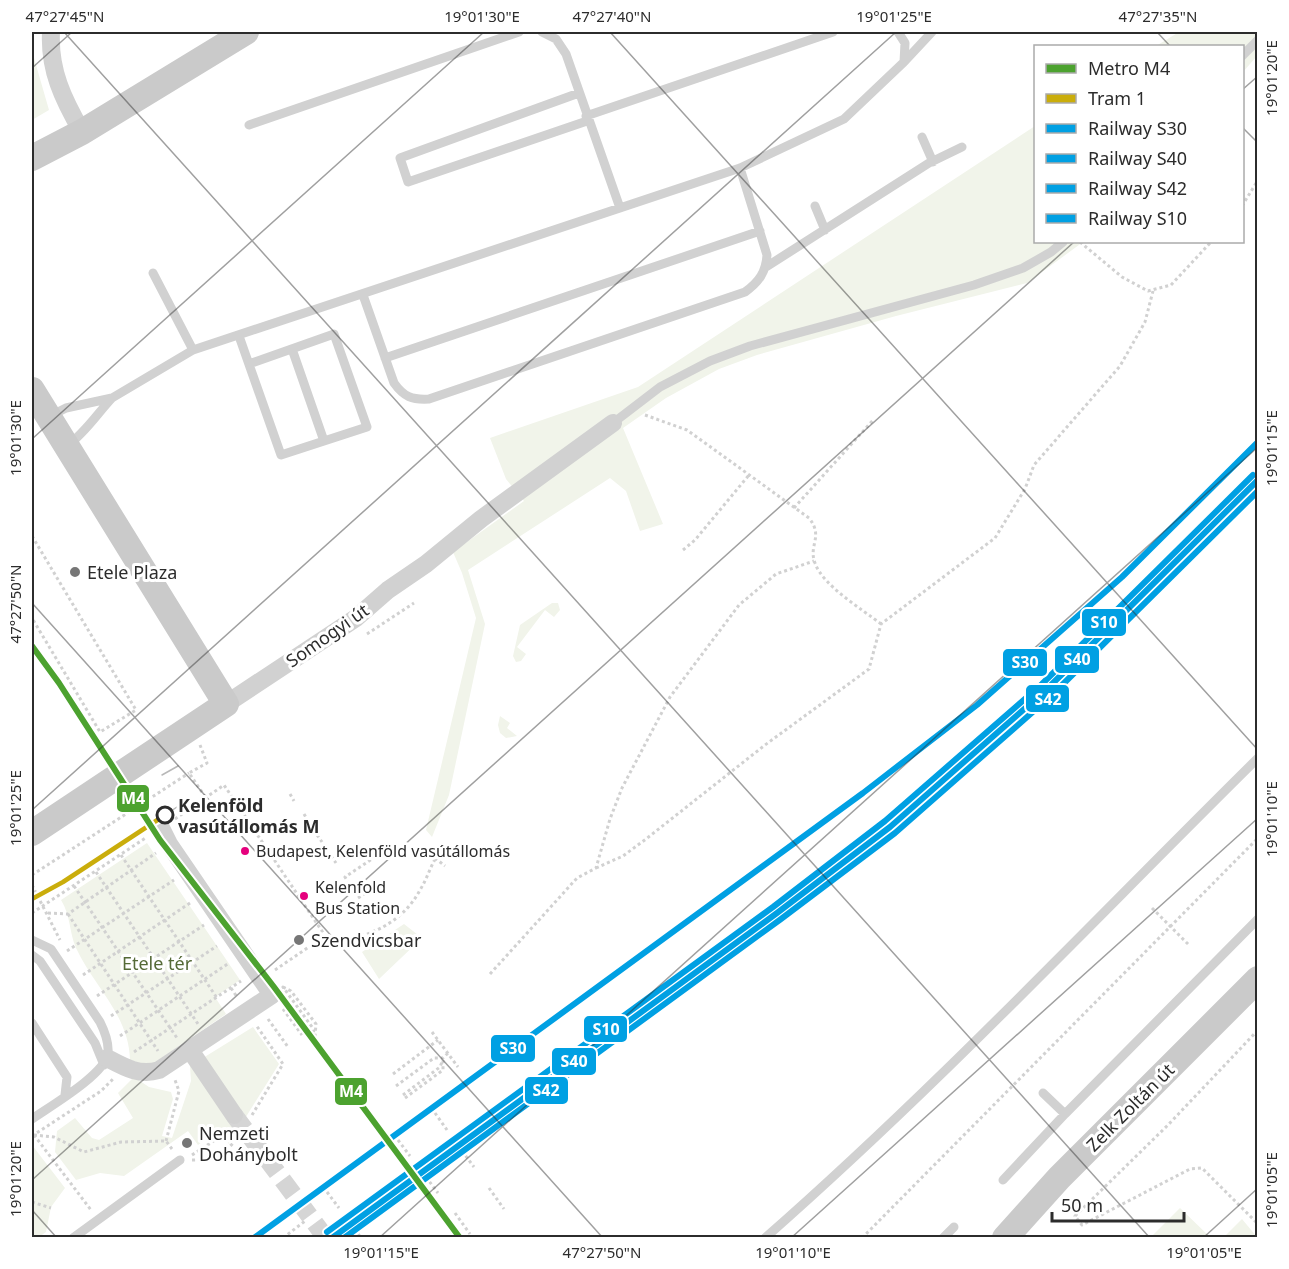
<svg xmlns="http://www.w3.org/2000/svg" width="1289" height="1269" viewBox="0 0 1289 1269" font-family="'Noto Sans',sans-serif">
<style>
.green{fill:#f1f4ea}
.lines{fill:none;stroke-linecap:round;stroke-linejoin:round}
.street-tunnel{stroke:#d5d5d5;stroke-width:18;stroke-dasharray:18 9;stroke-linecap:butt}
.path{stroke:#d1d1d1;stroke-width:3;stroke-dasharray:3 3;stroke-linecap:butt}
.lane{stroke:#d1d1d1;stroke-width:9}
.street{stroke:#d1d1d1;stroke-width:18}
.secondary{stroke:#cacaca;stroke-width:26}
.tram{stroke:#b8b8b8;stroke-width:1.5}
.rail-1-casing{stroke:#fff;stroke-width:10}
.rail-2-casing{stroke:#fff;stroke-width:10}
.rail-3-casing{stroke:#fff;stroke-width:10}
.rail-4-casing{stroke:#fff;stroke-width:10}
.rail-1{stroke:#00a0e3;stroke-width:6}
.rail-2{stroke:#00a0e3;stroke-width:6}
.rail-3{stroke:#00a0e3;stroke-width:6}
.rail-4{stroke:#00a0e3;stroke-width:6}
.tram-1-casing{stroke:#fff;stroke-width:9}
.tram-1{stroke:#caad0b;stroke-width:4.5}
.metro-1-casing{stroke:#fff;stroke-width:10}
.metro-1{stroke:#4ca22f;stroke-width:6}
.ticks{fill:none;stroke:#2c2c2c;stroke-width:1.5;stroke-opacity:0.45}
.poi-dot{fill:#767676;stroke:#fff;stroke-width:2}
.stop-dot{fill:#fff;stroke:#2c2c2c;stroke-width:3}
.bus-dot{fill:#e5007d;stroke:#fff;stroke-width:2}
.labels{text-anchor:middle;dominant-baseline:central;stroke-width:6;stroke-linejoin:round;paint-order:stroke}
.bus-label{font-size:16px;fill:#2c2c2c;stroke:#fff;text-anchor:start}
.poi-label{font-size:18px;fill:#2c2c2c;stroke:#fff;text-anchor:start}
.street-label{font-size:18px;fill:#2c2c2c;stroke:#fff}
.stop-label{font-size:18px;font-weight:bold;fill:#2c2c2c;stroke:#fff;text-anchor:start}
.park-label{font-size:18px;fill:#556a37;stroke:#fff}
.line-badge{stroke:#fff;stroke-width:2}
.badge-label{font-size:16px;text-anchor:middle;font-weight:bold;fill:#fff}
.neatline{fill:none;stroke:#2c2c2c;stroke-width:2}
.ticks-label{font-size:15px;text-anchor:middle;fill:#2c2c2c}
</style>
<rect width="100%" height="100%" fill="#fff"/>
<path class="green" d="M 1179,32 L 1257,32 L 1257,56 L 1243,72 L 1242,46 L 1156,46 Z
M 32,51 L 49,110 L 32,120 Z
M 1035,126 L 1036,242 L 1083,242 L 1027,283 L 896,316 L 757,355 L 719,369 L 666,398 L 623,428 L 663,524 L 640,531 L 626,491 L 610,478 L 468,570 L 485,624 L 449,795 L 432,837 L 426,830 L 476,618 L 462,573 L 453,552 L 524,501 L 506,479 L 490,438 L 638,387 Z
M 552,603 L 558,603 L 560,610 L 554,617 L 545,610 L 517,647 L 526,654 L 521,661 L 516,662 L 513,656 L 520,625 Z
M 500,716 L 510,723 L 507,728 L 517,736 L 506,738 L 500,733 L 498,725 Z
M 147,843 L 240,980 L 215,997 L 226,1014 L 154,1063 L 143,1064 L 130,1060 C 129,1015 94,987 76,948 C 69,932 71,916 61,900 Z
M 404,924 L 422,938 L 379,979 L 362,952 Z
M 253,1027 L 279,1064 L 229,1144 L 218,1130 L 198,1145 L 188,1131 L 124,1176 L 100,1173 L 76,1180 L 55,1152 L 57,1131 L 75,1118 L 92,1138 L 99,1140 L 133,1118 L 118,1093 L 134,1077 L 149,1087 L 171,1092 L 173,1099 L 162,1136 L 172,1138 L 191,1081 L 190,1066 Z
M 32,1145 L 65,1188 L 51,1207 L 46,1232 L 39,1237 L 32,1237 Z
M 1180,1208 L 1210,1237 L 1151,1237 Z
M 1242,1219 L 1257,1237 L 1224,1237 Z"/>
<g class="lines">
<path class="street-tunnel" d="M 234,1115 L 326,1238"/>
<path class="path" d="M 1242,206 L 1258,180
M 1080,242 L 1122,277 L 1148,291 L 1171,285 L 1211,242
M 645,415 L 687,430 L 809,518 C 824,537 808,545 815,563 C 823,586 862,609 881,624
M 794,508 L 874,419
M 32,536 L 136,710 L 100,732 L 32,618
M 683,550 L 695,540 L 749,475
M 367,634 L 414,603
M 200,745 L 207,763 L 189,773 L 206,798
M 290,794 L 294,801
M 304,814 L 308,821
M 175,819 L 224,785 L 330,943 C 367,938 402,924 420,890 C 427,879 430,867 437,856
M 317,835 L 322,842
M 121,855 L 217,998
M 331,856 L 336,863
M 435,858 L 445,866
M 596,868 L 623,856 L 646,839 L 765,745 L 869,669 L 881,624 L 995,538 L 1025,489 L 1034,465 L 1120,366 L 1145,322 L 1153,291
M 96,872 L 198,1024
M 32,875 L 189,773
M 349,884 L 345,877 L 396,843
M 32,885 L 60,940
M 74,886 L 177,1038
M 358,898 L 386,880
M 1152,908 L 1189,945
M 32,913 L 147,837
M 48,913 L 68,914 L 156,853
M 68,914 L 158,1051
M 67,951 L 174,880
M 275,970 L 325,936
M 490,974 L 577,878 L 596,868 L 610,819 L 622,788 L 670,697 L 739,605 L 776,574 L 814,561
M 83,975 L 190,903
M 283,987 L 291,991 L 316,1024 L 315,1036 L 312,1027 Z
M 231,988 L 237,997
M 97,996 L 204,925
M 283,1009 L 302,1035
M 111,1016 L 217,946
M 268,1019 L 288,1047
M 1258,1030 L 1168,1125 L 1075,1216 L 1082,1225 L 1190,1169 L 1202,1168 L 1258,1224
M 432,1032 L 458,1067
M 120,1036 L 229,963
M 134,1052 L 241,981
M 393,1074 L 438,1040
M 396,1086 L 434,1058 L 443,1058 L 448,1053
M 403,1095 L 440,1067 L 442,1062
M 405,1098 L 443,1070 L 443,1058
M 435,1113 L 447,1130
M 252,1115 L 283,1064 L 256,1025
M 34,1135 L 54,1137 L 84,1152 L 121,1142 L 166,1141 L 172,1149
M 34,1135 L 91,1210
M 32,1136 L 101,1091 L 113,1079
M 398,1140 L 410,1156
M 166,1141 L 179,1091 L 175,1080
M 462,1151 L 474,1167
M 192,1155 L 223,1135
M 192,1160 C 215,1160 230,1151 242,1131
M 426,1177 L 438,1193
M 489,1188 L 504,1209
M 327,1192 L 339,1208
M 32,1202 L 51,1208
M 455,1213 L 470,1234
M 355,1229 L 361,1238
M 283,1238 L 305,1221
M 862,1238 L 1258,838"/>
<path class="lane" d="M 542,32 L 556,39 L 566,54 L 620,208
M 1242,56 L 1258,40
M 904,62 L 932,32
M 579,93 L 400,158 L 408,182 L 587,121
M 586,116 L 833,32
M 249,125 L 519,32
M 922,137 L 933,162
M 815,206 L 825,230
M 766,267 L 929,163 L 962,147
M 153,273 L 193,350
M 363,295 L 394,383 C 404,397 412,400 429,399 L 745,292 C 759,282 766,272 767,255 L 740,168
M 239,336 L 281,455 L 367,427 L 334,334 L 249,364
M 292,349 L 324,441
M 385,358 L 760,231
M 50,416 L 66,408 L 112,398 L 193,350 L 740,168 L 844,119 L 904,62 L 905,43 L 898,32
M 613,423 L 660,387 L 710,361 L 750,346 L 974,285 L 1023,268 L 1051,252 L 1063,242
M 67,446 C 85,433 97,414 112,398
M 32,940 L 51,949 L 100,1022 C 105,1032 109,1042 108,1053 C 106,1074 49,1107 32,1119
M 32,955 L 40,961 L 95,1043 L 104,1065
M 32,1023 L 67,1077 L 65,1095
M 1043,1093 L 1065,1114
M 1003,1180 L 1065,1114 L 1258,919
M 73,1238 L 180,1160
M 765,1238 C 938,1086 1095,919 1258,758
M 943,1238 L 954,1227"/>
<path class="street" d="M 51,32 C 49,70 63,99 82,132
M 226,704 L 356,618 L 388,590 L 426,564 L 481,519 L 613,423
M 190,1050 L 234,1115
M 107,1058 C 124,1067 139,1076 159,1070 L 272,995 L 169,844 L 161,828"/>
<path class="secondary" d="M 32,158 L 82,132 L 246,32
M 32,390 L 226,704 L 32,833
M 1005,1238 L 1059,1178 L 1258,979"/>
<path class="tram" d="M 162,775 L 178,766
M 165,815 L 186,801"/>
<g class="rail-1-casing">
<path id="rail-1" d="M 254,1238 L 863,793 L 977,705 L 1122,577 L 1258,442"/>
</g>
<g class="rail-2-casing">
<path id="rail-2" d="M 332,1238 L 777,913 L 890,827 L 1047,689 L 1258,480"/>
</g>
<g class="rail-3-casing">
<path id="rail-3" d="M 344,1238 L 781,919 L 895,833 L 1052,695 L 1258,491"/>
</g>
<g class="rail-4-casing">
<path id="rail-4" d="M 327,1232 L 773,907 L 885,821 L 1042,684 L 1253,475"/>
</g>
<use href="#rail-1" class="rail-1"/>
<use href="#rail-2" class="rail-2"/>
<use href="#rail-3" class="rail-3"/>
<use href="#rail-4" class="rail-4"/>
<g class="tram-1-casing">
<path id="tram-1" d="M 32,899 L 63,882 L 165,815"/>
</g>
<use href="#tram-1" class="tram-1"/>
<g class="metro-1-casing">
<path id="metro-1" d="M 32,646 L 59,683 L 160,840 L 274,987 L 460,1238"/>
</g>
<use href="#metro-1" class="metro-1"/>
</g>
<path class="ticks" d="M 64,32 L 1150,1238M 610,32 L 1258,750M 1157,32 L 1170,46M 32,68 L 72,32M 1242,90 L 1258,76M 1242,127 L 1258,143M 32,439 L 484,32M 32,603 L 603,1238M 32,810 L 896,32M 32,1180 L 1074,242M 32,1210 L 57,1238M 379,1238 L 1258,447M 791,1238 L 1258,818M 1203,1238 L 1258,1188"/>
<g class="poi-dot">
<circle cx="75" cy="572" r="6"/>
<circle cx="299" cy="940" r="6"/>
<circle cx="187" cy="1143" r="6"/>
</g>
<circle class="stop-dot" cx="165" cy="815" r="8"/>
<g class="bus-dot">
<circle cx="245" cy="851" r="5"/>
<circle cx="304" cy="896" r="5"/>
</g>
<g class="labels">
<g class="bus-label">
<text x="256" y="851">Budapest, Kelenföld vasútállomás</text>
<text x="315" y="887">Kelenfold<tspan x="315" dy="21">Bus Station</tspan></text>
</g>
<g class="poi-label">
<text x="87" y="572">Etele Plaza</text>
<text x="311" y="940">Szendvicsbar</text>
<text x="199" y="1133">Nemzeti<tspan x="199" dy="21">Dohánybolt</tspan></text>
</g>
<g class="street-label">
<text transform="translate(327 635) rotate(-35)">Somogyi út</text>
<text transform="translate(1130 1107) rotate(-45)">Zelk Zoltán út</text>
</g>
<g class="stop-label">
<text x="178" y="805">Kelenföld<tspan x="178" dy="21">vasútállomás M</tspan></text>
</g>
<g class="park-label">
<text x="157" y="963">Etele tér</text>
</g>
</g>
<g class="line-badge">
<rect x="1081" y="608" width="46" height="29" rx="6" fill="#00a0e3"/>
<rect x="1054" y="645" width="46" height="29" rx="6" fill="#00a0e3"/>
<rect x="1002" y="648" width="46" height="29" rx="6" fill="#00a0e3"/>
<rect x="1025" y="684" width="45" height="29" rx="6" fill="#00a0e3"/>
<rect x="116" y="784" width="34" height="29" rx="6" fill="#4ca22f"/>
<rect x="583" y="1015" width="45" height="28" rx="6" fill="#00a0e3"/>
<rect x="490" y="1034" width="46" height="29" rx="6" fill="#00a0e3"/>
<rect x="551" y="1047" width="46" height="29" rx="6" fill="#00a0e3"/>
<rect x="524" y="1076" width="45" height="29" rx="6" fill="#00a0e3"/>
<rect x="334" y="1077" width="34" height="29" rx="6" fill="#4ca22f"/>
</g>
<g class="badge-label">
<text x="1104" y="628">S10</text>
<text x="1077" y="665">S40</text>
<text x="1025" y="668">S30</text>
<text x="1048" y="705">S42</text>
<text x="133" y="804">M4</text>
<text x="606" y="1035">S10</text>
<text x="513" y="1054">S30</text>
<text x="574" y="1067">S40</text>
<text x="546" y="1096">S42</text>
<text x="351" y="1097">M4</text>
</g>
<rect width="1289" height="1269" fill="none" stroke="#ffffff" stroke-width="66"/>
<rect x="1034" y="45" width="210" height="198" fill="#ffffff" stroke="#ababab" stroke-width="1.5"/>
<rect x="1046" y="64" width="30" height="9" fill="#4ca22f" stroke="#ababab" stroke-width="1.5"/>
<text x="1088" y="75" font-size="18" fill="#2c2c2c">Metro M4</text>
<rect x="1046" y="94" width="30" height="9" fill="#caad0b" stroke="#ababab" stroke-width="1.5"/>
<text x="1088" y="105" font-size="18" fill="#2c2c2c">Tram 1</text>
<rect x="1046" y="124" width="30" height="9" fill="#00a0e3" stroke="#ababab" stroke-width="1.5"/>
<text x="1088" y="135" font-size="18" fill="#2c2c2c">Railway S30</text>
<rect x="1046" y="154" width="30" height="9" fill="#00a0e3" stroke="#ababab" stroke-width="1.5"/>
<text x="1088" y="165" font-size="18" fill="#2c2c2c">Railway S40</text>
<rect x="1046" y="184" width="30" height="9" fill="#00a0e3" stroke="#ababab" stroke-width="1.5"/>
<text x="1088" y="195" font-size="18" fill="#2c2c2c">Railway S42</text>
<rect x="1046" y="214" width="30" height="9" fill="#00a0e3" stroke="#ababab" stroke-width="1.5"/>
<text x="1088" y="225" font-size="18" fill="#2c2c2c">Railway S10</text>
<path d="M1052 1212v9h132v-9" fill="none" stroke="#2c2c2c" stroke-width="3"/>
<text x="1061" y="1212" font-size="18" fill="#2c2c2c" stroke="#ffffff" stroke-width="4.5" paint-order="stroke">50 m</text>
<rect x="33" y="33" width="1223" height="1203" class="neatline"/>
<g class="ticks-label">
<text x="65" y="22">47°27'45"N</text>
<text x="482" y="22">19°01'30"E</text>
<text x="612" y="22">47°27'40"N</text>
<text x="894" y="22">19°01'25"E</text>
<text x="1158" y="22">47°27'35"N</text>
<text transform="translate(1272 78) rotate(-90)" y="5">19°01'20"E</text>
<text transform="translate(16 438) rotate(-90)" y="5">19°01'30"E</text>
<text transform="translate(1272 448) rotate(-90)" y="5">19°01'15"E</text>
<text transform="translate(16 604) rotate(-90)" y="5">47°27'50"N</text>
<text transform="translate(16 808) rotate(-90)" y="5">19°01'25"E</text>
<text transform="translate(1272 819) rotate(-90)" y="5">19°01'10"E</text>
<text transform="translate(16 1179) rotate(-90)" y="5">19°01'20"E</text>
<text transform="translate(1272 1190) rotate(-90)" y="5">19°01'05"E</text>
<text x="381" y="1258">19°01'15"E</text>
<text x="602" y="1258">47°27'50"N</text>
<text x="793" y="1258">19°01'10"E</text>
<text x="1204" y="1258">19°01'05"E</text>
</g>
</svg>
